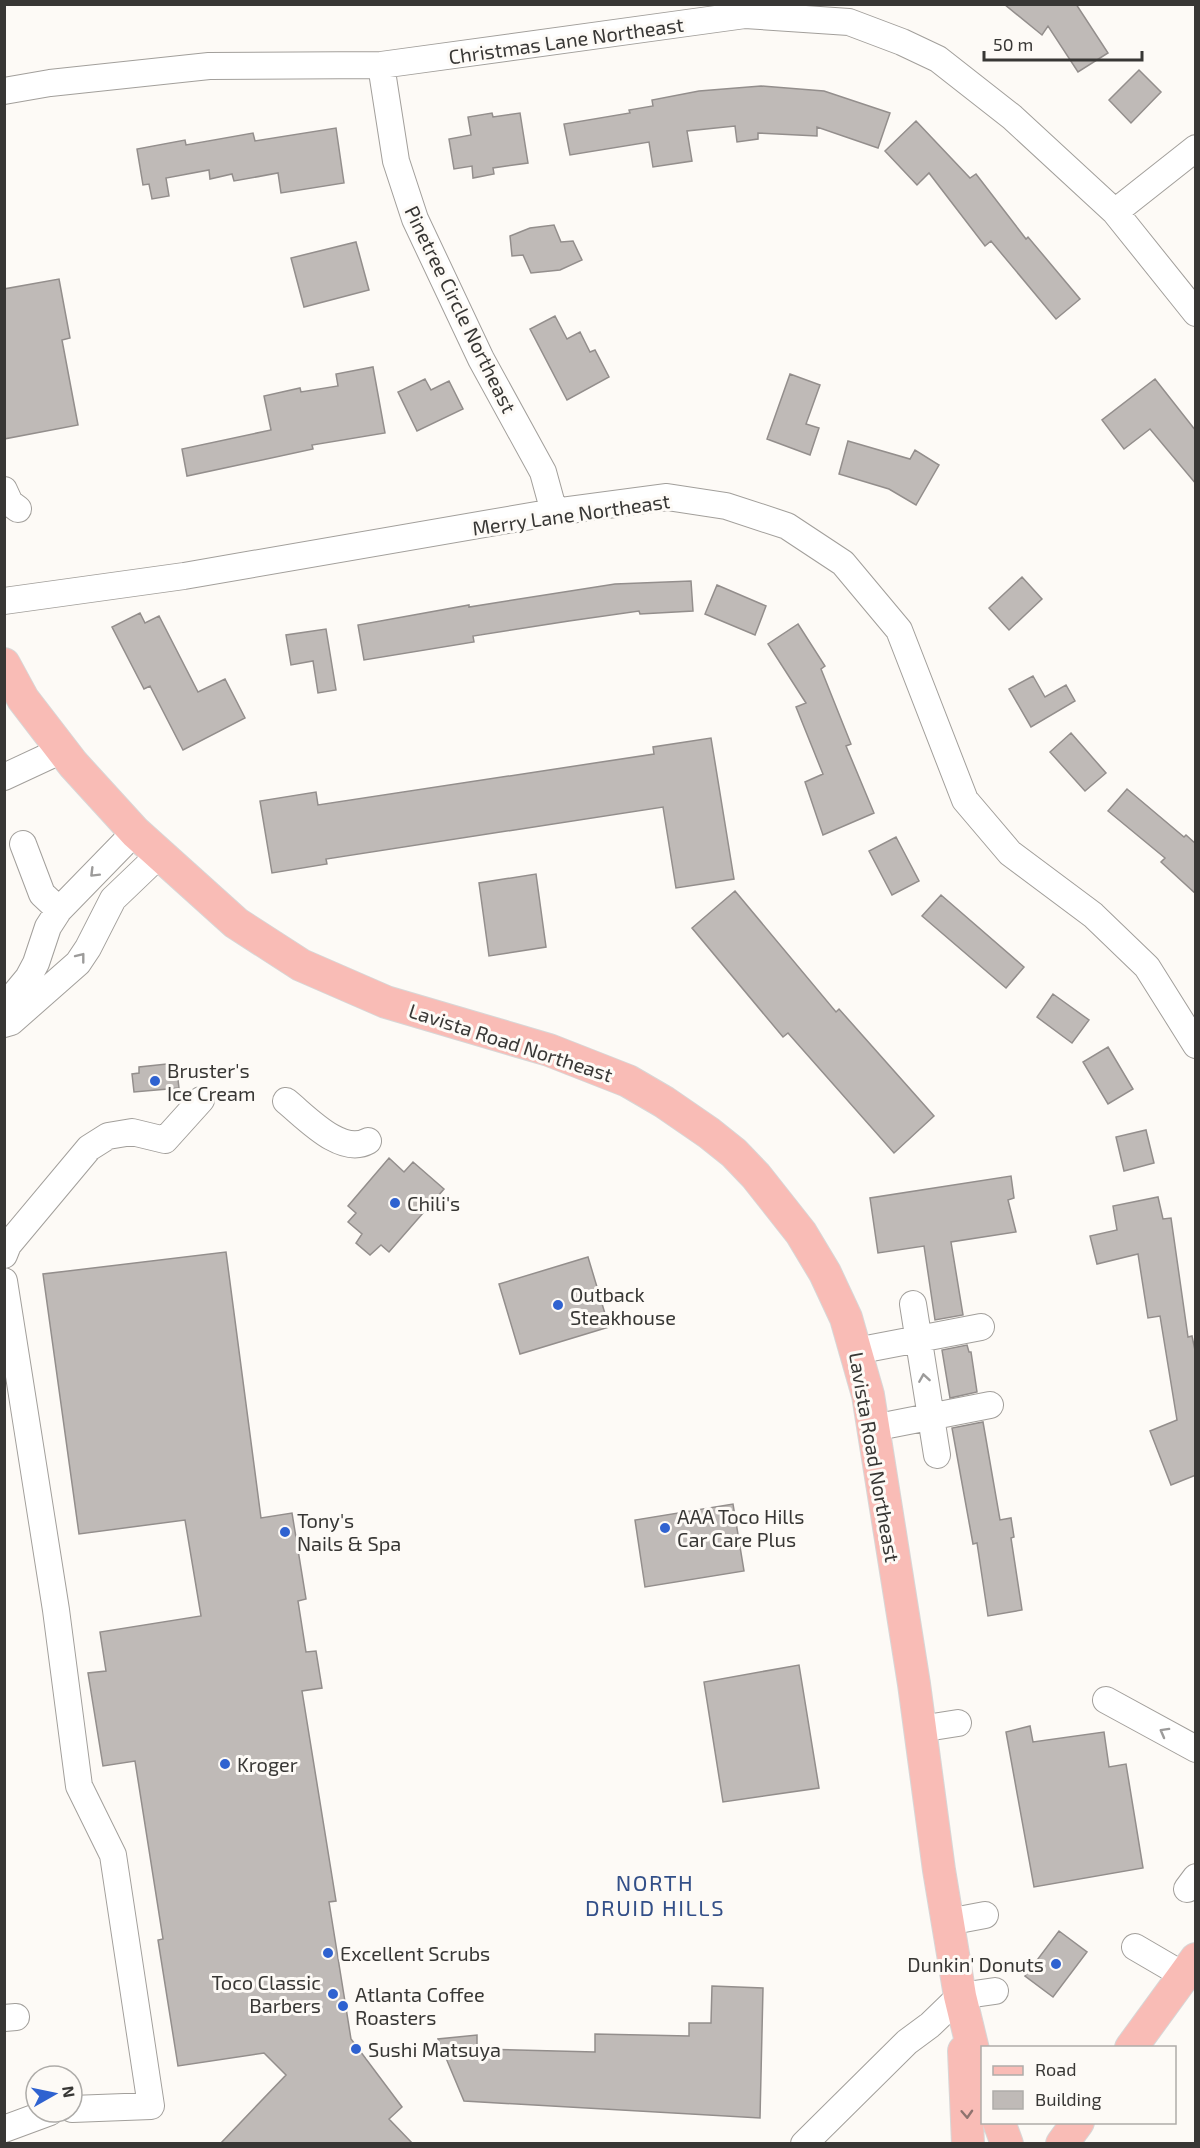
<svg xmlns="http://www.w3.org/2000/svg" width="1200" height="2148" viewBox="0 0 1200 2148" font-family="'Exo 2',sans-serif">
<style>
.building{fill:#bfbab7;stroke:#938e8c;stroke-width:1.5}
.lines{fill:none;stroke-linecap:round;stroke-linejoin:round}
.minor-casing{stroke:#a29f9b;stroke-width:28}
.major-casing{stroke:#d7d7d7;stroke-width:34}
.minor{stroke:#fff;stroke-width:26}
.major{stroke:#f9bcb6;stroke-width:32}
.oneway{stroke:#9c9b9a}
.oneway2{stroke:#8f736f}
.poi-dot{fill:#2f62d0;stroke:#fdfaf6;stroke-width:2}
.labels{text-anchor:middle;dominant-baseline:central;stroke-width:6;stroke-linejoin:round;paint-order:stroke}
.street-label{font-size:20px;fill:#383735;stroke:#fdfaf6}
.poi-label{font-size:20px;fill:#383735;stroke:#fdfaf6;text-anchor:start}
.quarter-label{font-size:22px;letter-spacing:1.5px;fill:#334f88;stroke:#fdfaf6}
</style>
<rect width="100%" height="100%" fill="#fdfaf6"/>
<path class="building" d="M 1004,4 L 1076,4 L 1108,53 L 1078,72 L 1048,26 L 1042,35 Z
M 1139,70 L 1161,92 L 1131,123 L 1109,100 Z
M 761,86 L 824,91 L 890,113 L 878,148 L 817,127 L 817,136 L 758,133 L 758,139 L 737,142 L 735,126 L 687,131 L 692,161 L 653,167 L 649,142 L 570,155 L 564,124 L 630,113 L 629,110 L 653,106 L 652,100 L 699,91 Z
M 492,113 L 493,117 L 520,113 L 528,163 L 493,168 L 494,174 L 473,178 L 472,166 L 454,169 L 449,139 L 471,135 L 468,117 Z
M 916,121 L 970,178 L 976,174 L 1026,239 L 1028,237 L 1080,299 L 1056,319 L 991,241 L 985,246 L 929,173 L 917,185 L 885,151 Z
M 336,128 L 344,183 L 281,193 L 278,173 L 234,181 L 232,174 L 210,179 L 209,170 L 166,178 L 169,196 L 152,199 L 149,184 L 143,185 L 137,149 L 185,140 L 186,145 L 253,133 L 255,141 Z
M 554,225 L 561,242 L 573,241 L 582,260 L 560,270 L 531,273 L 523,255 L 512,256 L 510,236 L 530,228 Z
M 356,242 L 369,290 L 304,307 L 291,258 Z
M 59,279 L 70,338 L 62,340 L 78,425 L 4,439 L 4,289 Z
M 555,316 L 567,339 L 580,332 L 590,352 L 595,350 L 609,377 L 567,400 L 530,329 Z
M 373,367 L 385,433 L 312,445 L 313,449 L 187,476 L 182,449 L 271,430 L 264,396 L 300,388 L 301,392 L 338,386 L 336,374 Z
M 790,374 L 820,385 L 806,424 L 819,428 L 810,455 L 767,439 Z
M 425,379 L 431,390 L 449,381 L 463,409 L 417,431 L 398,392 Z
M 1155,379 L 1196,431 L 1196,484 L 1150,429 L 1124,449 L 1102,420 Z
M 848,441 L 910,459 L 915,450 L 939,465 L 916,505 L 889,489 L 839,474 Z
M 1022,577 L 1042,599 L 1009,630 L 989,608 Z
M 691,581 L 693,611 L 640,614 L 639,611 L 569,621 L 473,636 L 474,642 L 364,660 L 358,625 L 469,605 L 469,607 L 615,584 Z
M 717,585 L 766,606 L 755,635 L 705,614 Z
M 140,613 L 145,623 L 159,616 L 198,692 L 225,679 L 245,718 L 183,750 L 150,686 L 144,689 L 112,627 Z
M 798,624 L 825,666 L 821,669 L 851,744 L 846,746 L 874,813 L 823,835 L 805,782 L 823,774 L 796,707 L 806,703 L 768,644 Z
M 326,629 L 336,690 L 318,693 L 313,661 L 291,665 L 286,635 Z
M 1033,676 L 1045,697 L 1066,685 L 1075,701 L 1031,727 L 1009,689 Z
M 1071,733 L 1106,773 L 1085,791 L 1050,752 Z
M 711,738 L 734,879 L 676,888 L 663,807 L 326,859 L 327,864 L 272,873 L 260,801 L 316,792 L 318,805 L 654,754 L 653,747 Z
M 1127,789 L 1184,837 L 1186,835 L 1196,844 L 1196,894 L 1161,862 L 1165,858 L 1108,811 Z
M 896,837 L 919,881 L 892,895 L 869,851 Z
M 536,874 L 546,947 L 489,956 L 479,883 Z
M 735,891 L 836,1012 L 839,1009 L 934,1116 L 894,1153 L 788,1033 L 783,1037 L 692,928 Z
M 941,895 L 1024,967 L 1006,988 L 922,916 Z
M 1053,994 L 1089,1020 L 1072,1043 L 1037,1017 Z
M 1108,1047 L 1133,1089 L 1108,1104 L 1083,1062 Z
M 176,1063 L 179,1088 L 134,1092 L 132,1074 L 139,1073 L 139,1067 Z
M 1146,1130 L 1154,1163 L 1124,1171 L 1116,1137 Z
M 389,1158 L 404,1172 L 413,1162 L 444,1189 L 389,1252 L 381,1245 L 370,1255 L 356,1243 L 362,1234 L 348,1222 L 356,1213 L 348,1206 Z
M 1011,1176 L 1014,1198 L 1008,1200 L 1016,1232 L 951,1242 L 963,1315 L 935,1320 L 924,1246 L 878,1253 L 870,1198 Z
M 1158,1197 L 1163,1219 L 1171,1218 L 1188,1337 L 1192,1336 L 1196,1355 L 1196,1475 L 1171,1485 L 1150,1431 L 1177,1420 L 1160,1316 L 1148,1318 L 1138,1254 L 1097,1264 L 1090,1236 L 1117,1230 L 1113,1206 Z
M 226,1252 L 261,1518 L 292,1513 L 306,1599 L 298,1601 L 306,1652 L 316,1651 L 322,1688 L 302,1691 L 336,1901 L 329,1902 L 351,2039 L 402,2107 L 389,2119 L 413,2144 L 220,2144 L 286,2075 L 264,2053 L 178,2066 L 158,1940 L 163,1939 L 135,1761 L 103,1766 L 88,1673 L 106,1671 L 100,1632 L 201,1616 L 185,1520 L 79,1534 L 43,1274 Z
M 588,1257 L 609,1327 L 520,1354 L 499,1284 Z
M 967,1345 L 969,1352 L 971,1352 L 977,1392 L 950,1398 L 942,1350 Z
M 983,1422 L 1000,1520 L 1011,1518 L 1014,1537 L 1011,1538 L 1022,1610 L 988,1616 L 977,1543 L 973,1544 L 952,1428 Z
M 733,1504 L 744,1571 L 645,1587 L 635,1520 Z
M 799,1665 L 819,1788 L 723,1802 L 704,1682 Z
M 1030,1726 L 1033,1742 L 1104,1732 L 1109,1767 L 1126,1764 L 1143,1868 L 1034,1887 L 1006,1732 Z
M 1059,1931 L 1087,1952 L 1053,1997 L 1025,1976 Z
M 712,1986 L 763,1988 L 760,2118 L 464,2101 L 438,2039 L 477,2035 L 477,2049 L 595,2052 L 595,2034 L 689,2036 L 689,2023 L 711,2023 Z"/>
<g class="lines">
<g class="minor-casing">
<path id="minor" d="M 381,65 L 396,161 L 415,219 L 481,359 L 543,472 L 554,512
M 4,91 L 50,83 L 209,66 L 381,65 L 745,15 L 849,22 L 902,42 L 938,59 L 1012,117 L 1115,212 L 1196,313
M 1115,212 L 1196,148
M 4,490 L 10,503 L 18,509
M 4,601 L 184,576 L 554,512 L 667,497 L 726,506 L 787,526 L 843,563 L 899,630 L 965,800 L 1010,853 L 1093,915 L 1147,967 L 1196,1045
M 4,777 L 62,750
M 23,844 L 42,894 L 59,910
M 4,1007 L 28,978 L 36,963 L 48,927 L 59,910 L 135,832
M 4,1024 L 11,1022 L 78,963 L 88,948 L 113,899 L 159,855
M 286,1101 C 306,1117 341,1156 368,1141
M 4,1255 L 8,1245 L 89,1148 L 108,1136 L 132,1132 L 165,1140 L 201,1100
M 4,1281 L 56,1610 L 79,1786 L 113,1855 L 151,2106 L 72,2109
M 913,1304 L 937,1455
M 856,1351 L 981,1327
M 873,1428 L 990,1405
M 1106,1700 L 1196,1749
M 920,1729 L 958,1723
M 1187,1889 L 1196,1877
M 948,1922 L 985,1915
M 1135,1947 L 1183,1975
M 4,2018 L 16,2017
M 4,2129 L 50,2112
M 804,2144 L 907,2042 L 930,2025 L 960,1996 L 995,1991"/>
</g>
<g class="major-casing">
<path id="major" d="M 4,664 L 23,699 L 73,764 L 135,832 L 236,923 L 301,965 L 386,1002 L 549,1050 L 628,1081 L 664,1102 L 709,1133 L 734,1153 L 756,1176 L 801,1233 L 825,1273 L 846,1318 L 868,1395 L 914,1684 L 939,1870 L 960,1996 L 976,2062 L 982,2080
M 1131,2048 L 1196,1959
M 964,2051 L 968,2144
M 999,2122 L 1007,2144
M 1062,2144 L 1078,2122"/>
</g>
<use href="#minor" class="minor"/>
<use href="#major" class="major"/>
</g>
<defs><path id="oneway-chevron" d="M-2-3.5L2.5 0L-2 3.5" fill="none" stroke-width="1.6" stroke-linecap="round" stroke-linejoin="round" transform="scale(1.5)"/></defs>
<g class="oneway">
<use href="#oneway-chevron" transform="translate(94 873) rotate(135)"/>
<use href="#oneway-chevron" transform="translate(81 957) rotate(-52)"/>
<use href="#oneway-chevron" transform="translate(924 1378) rotate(-99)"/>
<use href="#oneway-chevron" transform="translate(1164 1732) rotate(-151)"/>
</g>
<use class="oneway2" href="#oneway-chevron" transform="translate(967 2114) rotate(87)"/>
<g class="poi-dot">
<circle cx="155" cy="1081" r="6"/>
<circle cx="395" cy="1203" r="6"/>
<circle cx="558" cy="1305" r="6"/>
<circle cx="665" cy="1528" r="6"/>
<circle cx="285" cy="1532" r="6"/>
<circle cx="225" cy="1764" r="6"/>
<circle cx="328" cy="1953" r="6"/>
<circle cx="1056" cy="1964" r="6"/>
<circle cx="333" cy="1994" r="6"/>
<circle cx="343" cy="2006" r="6"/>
<circle cx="356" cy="2049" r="6"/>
</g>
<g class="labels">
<g class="street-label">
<text transform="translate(566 40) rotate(-8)">Christmas Lane Northeast</text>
<text transform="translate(461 309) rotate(64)">Pinetree Circle Northeast</text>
<text transform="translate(571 514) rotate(-8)">Merry Lane Northeast</text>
<text transform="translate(511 1042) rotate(18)">Lavista Road Northeast</text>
<text transform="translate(875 1457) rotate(80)">Lavista Road Northeast</text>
</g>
<g class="poi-label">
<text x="167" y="1070">Bruster's<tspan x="167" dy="23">Ice Cream</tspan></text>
<text x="407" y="1203">Chili's</text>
<text x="570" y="1294">Outback<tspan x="570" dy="23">Steakhouse</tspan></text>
<text x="677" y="1516">AAA Toco Hills<tspan x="677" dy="23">Car Care Plus</tspan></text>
<text x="297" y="1520">Tony's<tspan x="297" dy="23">Nails &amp; Spa</tspan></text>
<text x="237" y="1764">Kroger</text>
<text x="340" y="1953">Excellent Scrubs</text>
<text x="1044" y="1964" text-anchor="end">Dunkin' Donuts</text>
<text x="321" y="1982" text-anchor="end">Toco Classic<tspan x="321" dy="23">Barbers</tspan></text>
<text x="355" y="1994">Atlanta Coffee<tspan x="355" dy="23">Roasters</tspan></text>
<text x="368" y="2049">Sushi Matsuya</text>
</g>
<g class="quarter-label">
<text x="655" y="1882">NORTH<tspan x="655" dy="25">DRUID HILLS</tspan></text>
</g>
</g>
<rect width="1200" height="2148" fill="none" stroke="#383735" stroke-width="12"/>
<rect x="981" y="2046" width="195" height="78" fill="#fdfaf6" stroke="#aeaca9" stroke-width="1.5"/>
<rect x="993" y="2066" width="30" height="9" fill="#f9bcb6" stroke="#aeaca9" stroke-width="1.5"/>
<text x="1035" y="2076" font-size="18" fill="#383735">Road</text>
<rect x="993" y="2091" width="30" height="18" fill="#bfbab7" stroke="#aeaca9" stroke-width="1.5"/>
<text x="1035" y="2106" font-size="18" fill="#383735">Building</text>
<g transform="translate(54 2094) rotate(81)"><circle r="28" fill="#fdfaf6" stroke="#aeaca9" stroke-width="1.5"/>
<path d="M0-4.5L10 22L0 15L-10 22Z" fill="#2f62d0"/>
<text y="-9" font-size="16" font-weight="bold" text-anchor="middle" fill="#383735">N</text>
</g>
<path d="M984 51v9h158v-9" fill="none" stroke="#383735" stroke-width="3"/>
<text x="993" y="51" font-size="18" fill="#383735" stroke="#fdfaf6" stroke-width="4.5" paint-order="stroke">50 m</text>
</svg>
